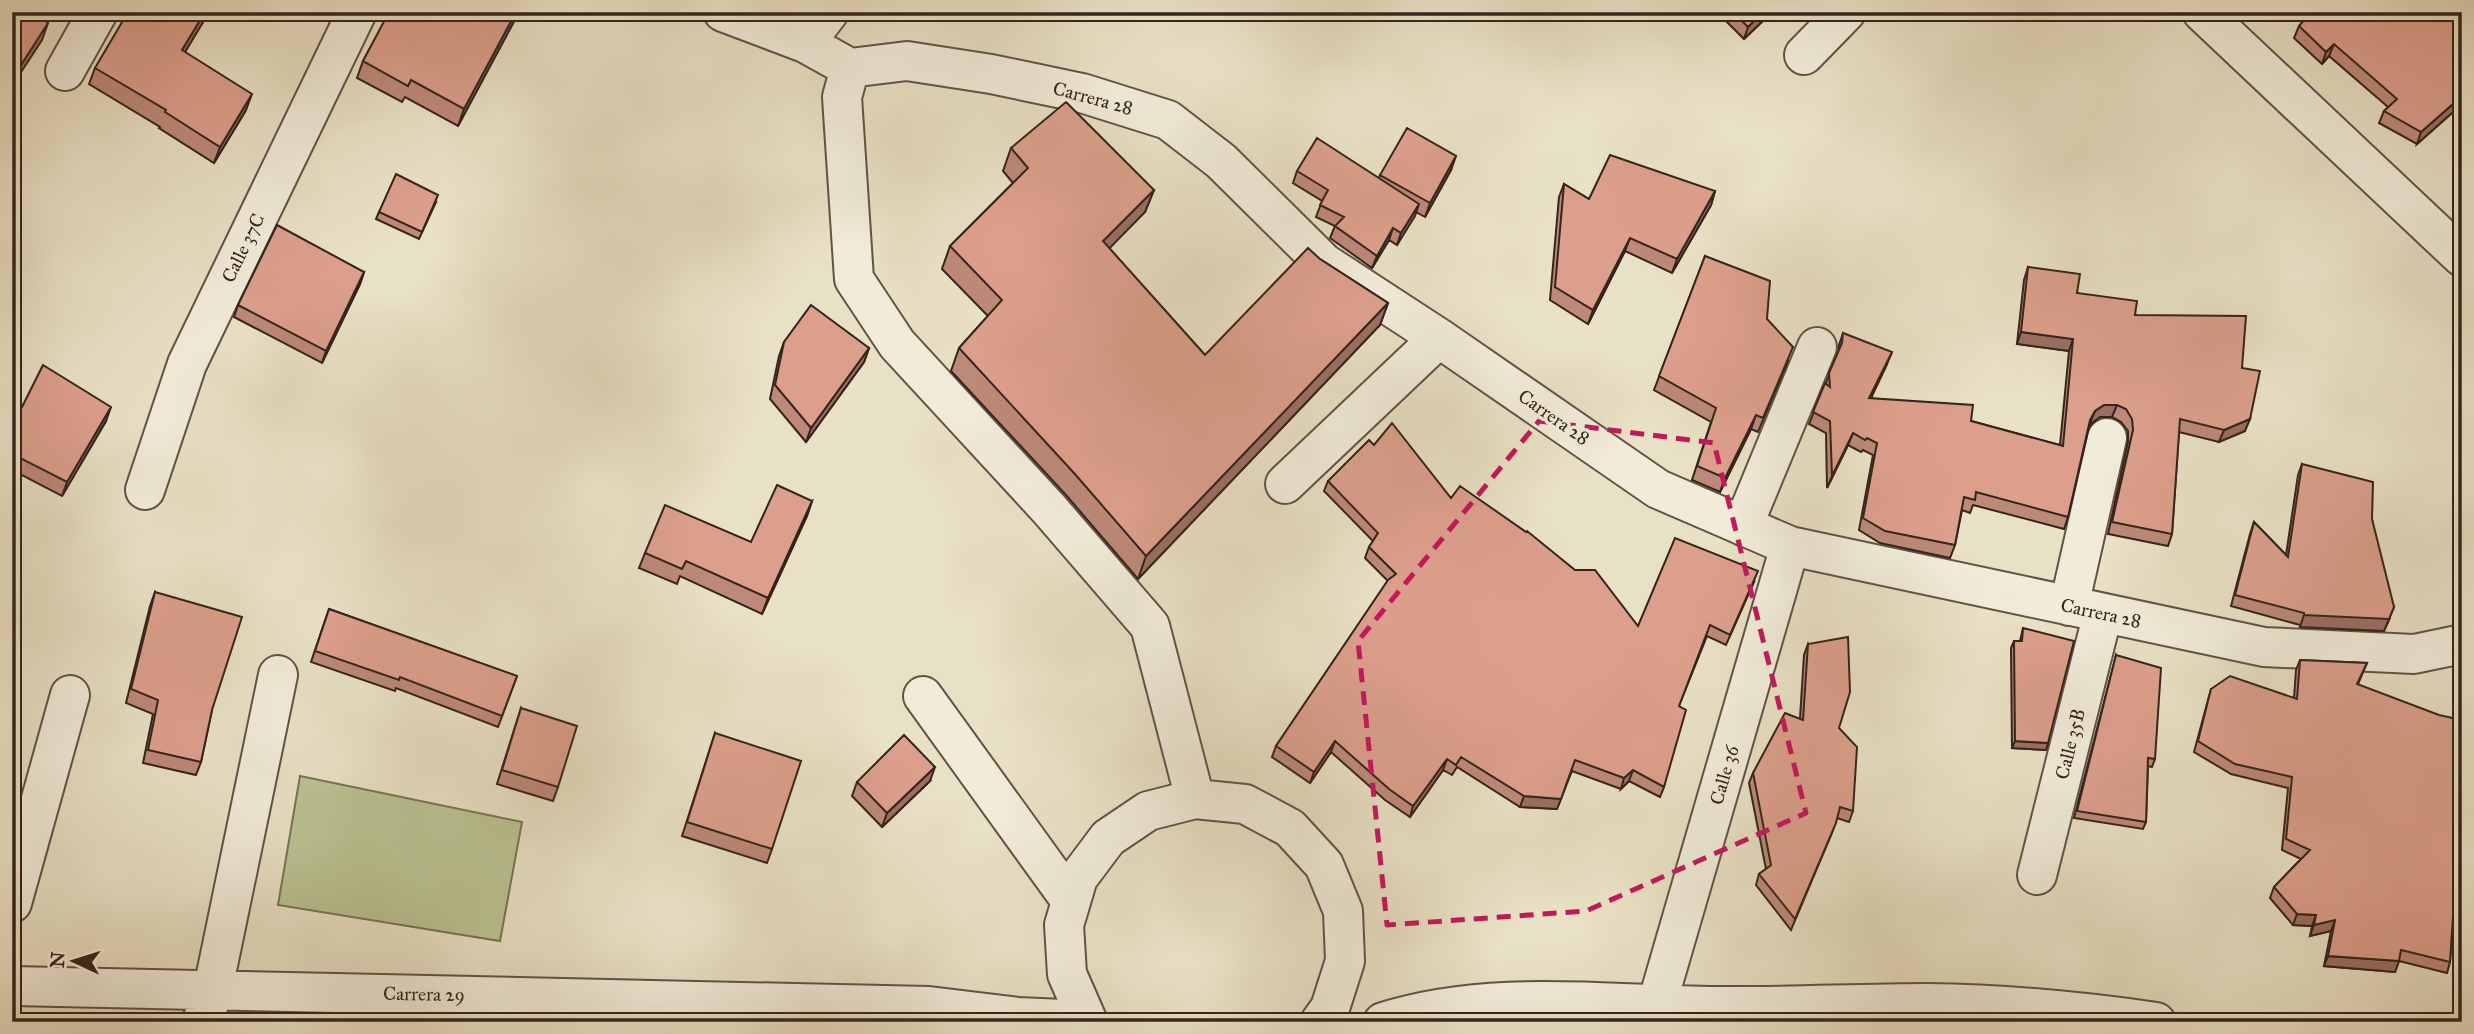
<svg xmlns="http://www.w3.org/2000/svg" width="2474" height="1034" viewBox="0 0 2474 1034" font-family="'IM FELL Great Primer',serif">
<style>
.park{fill:#bac292;stroke:#787357;stroke-width:2}
.lines{fill:none;stroke-linecap:round;stroke-linejoin:round}
.minor-casing{stroke:#625346;stroke-width:42}
.minor{stroke:#f1ecd9;stroke-width:38}
.wall{fill:#bd8978;stroke:#35241c;stroke-width:2}
.shaded-wall{fill:#9a6f62;stroke:#35241c;stroke-width:2}
.building{fill:#dc9f8c;stroke:#35241c;stroke-width:2}
.marked{fill:none;stroke:#c2185b;stroke-width:5;stroke-dasharray:14 9;stroke-linejoin:round}
.labels{text-anchor:middle;dominant-baseline:central;stroke-width:7;stroke-linejoin:round;paint-order:stroke}
.street-label{font-size:19px;fill:#35241c;stroke:#f1ecd9}
</style>
<rect width="100%" height="100%" fill="#e9e1c5"/>
<filter id="stains"><feTurbulence type="fractalNoise" baseFrequency=".00286" numOctaves="4"/><feColorMatrix values="0 0 0 0 .2 0 0 0 0 .09 0 0 0 0 .02 0 0 0 .5 -.17"/></filter>
<radialGradient id="worn" r=".72"><stop offset=".6" stop-color="#630" stop-opacity="0"/><stop offset="1" stop-color="#630" stop-opacity=".3"/></radialGradient>
<path class="park" d="M 300,776 L 522,822 L 500,941 L 278,905 Z"/>
<g class="lines">
<g class="minor-casing">
<path id="minor" d="M 723,12 L 805,43 L 850,68 L 907,61 L 991,74 L 1082,93 L 1168,120 L 1221,161 L 1324,263 L 1439,338 L 1658,489 L 1790,546 L 2264,647 L 2414,654 L 2462,644
M 2202,12 L 2462,257
M 805,43 L 829,12
M 1804,55 L 1846,12
M 850,68 L 842,97 L 854,279 L 897,344 L 1050,510 L 1150,626 L 1195,799
M 65,71 L 98,12
M 1285,484 L 1439,338
M 145,490 L 187,364 L 357,12
M 1743,526 L 1817,347
M 2069,606 L 2107,438
M 923,696 L 1071,901
M 2037,875 L 2103,613
M 12,903 L 70,695
M 12,986 L 929,1006 L 1018,1017 L 1086,1020
M 1657,1004 L 1790,546
M 201,1022 L 208,1007 L 213,989 L 278,675
M 1088,1022 L 1067,974 L 1064,925 L 1078,878 L 1108,838 L 1148,811 L 1195,799 L 1245,804 L 1290,828 L 1324,865 L 1343,911 L 1345,961 L 1330,1008 L 1320,1022
M 1383,1022 C 1491,988 1605,1005 1716,1006 C 1786,1007 1857,1003 1928,1003 C 2004,1004 2081,1011 2156,1022"/>
</g>
<use href="#minor" class="minor"/>
</g>
<path class="wall" d="M 209,12 L 185,52 L 246,110 L 214,163 L 159,128 L 160,127 L 89,84 L 95,68 Z
M 378,12 L 519,12 L 458,126 L 405,97 L 402,102 L 357,78 L 363,61 L 387,17 Z
M 1717,12 L 1783,12 L 1774,21 L 1769,15 L 1744,39 Z
M 2299,12 L 2462,12 L 2462,104 L 2417,144 L 2379,123 L 2384,111 L 2388,107 L 2329,56 L 2322,64 L 2294,38 L 2299,26 L 2306,18 Z
M 1011,148 L 1154,190 L 1145,212 L 1109,248 L 1205,355 L 1320,259 L 1388,303 L 1380,325 L 1138,579 L 1066,495 L 951,371 L 959,348 L 988,316 L 942,269 L 950,246 L 1013,183 L 1003,171 Z
M 1451,170 L 1425,217 L 1416,212 L 1397,245 L 1389,240 L 1372,268 L 1330,238 L 1335,226 L 1316,217 L 1322,201 L 1293,183 L 1297,171 L 1379,178 L 1380,175 Z
M 1564,184 L 1589,199 L 1715,191 L 1711,205 L 1672,273 L 1625,251 L 1588,324 L 1550,300 L 1559,197 Z
M 436,202 L 419,239 L 376,219 L 379,212 Z
M 1705,256 L 1767,319 L 1788,361 L 1758,432 L 1751,429 L 1720,492 L 1692,480 L 1711,422 L 1654,390 Z
M 2028,267 L 2077,293 L 2135,315 L 2242,368 L 2245,431 L 2219,442 L 2179,432 L 2172,534 L 2168,546 L 2108,534 L 2128,442 L 2128,431 L 2121,422 L 2112,417 L 2100,417 L 2091,424 L 2089,427 L 2068,517 L 2064,529 L 1973,505 L 1970,513 L 1962,510 L 1955,545 L 1950,558 L 1880,543 L 1859,530 L 1873,455 L 1863,450 L 1861,452 L 1848,445 L 1827,488 L 1826,433 L 1809,424 L 1838,353 L 1839,345 L 1843,333 L 1887,364 L 1871,398 L 1971,421 L 2060,445 L 2069,351 L 2017,344 L 2024,280 Z
M 364,272 L 360,284 L 322,363 L 234,317 L 238,305 Z
M 784,342 L 869,348 L 864,362 L 806,442 L 770,399 L 779,356 Z
M 12,400 L 22,407 L 106,421 L 62,496 L 12,470 Z
M 1374,445 L 1638,626 L 1754,582 L 1726,645 L 1707,636 L 1679,706 L 1664,787 L 1660,797 L 1629,781 L 1621,789 L 1572,771 L 1557,809 L 1520,807 L 1457,767 L 1452,775 L 1443,770 L 1410,817 L 1385,800 L 1331,752 L 1310,783 L 1272,757 L 1276,746 L 1388,581 L 1365,558 L 1369,547 L 1373,541 L 1324,491 L 1328,481 Z
M 2302,464 L 2372,519 L 2390,618 L 2384,631 L 2300,627 L 2300,625 L 2231,606 L 2250,534 L 2254,522 L 2286,555 L 2298,475 Z
M 812,501 L 807,516 L 762,614 L 680,576 L 677,584 L 639,568 L 645,553 L 751,542 Z
M 155,592 L 212,710 L 201,762 L 196,775 L 143,763 L 153,714 L 126,703 L 150,606 Z
M 329,609 L 517,676 L 498,727 L 396,688 L 395,691 L 311,662 Z
M 2023,628 L 2048,743 L 2046,750 L 2012,748 L 2011,648 L 2014,641 L 2020,641 Z
M 1808,644 L 1839,728 L 1853,811 L 1849,822 L 1837,818 L 1832,833 L 1791,930 L 1756,885 L 1759,874 L 1766,869 L 1749,783 L 1753,773 L 1800,718 L 1804,655 Z
M 2116,655 L 2155,759 L 2152,767 L 2148,766 L 2146,822 L 2143,829 L 2074,818 Z
M 2300,660 L 2367,663 L 2358,684 L 2460,898 L 2454,897 L 2450,962 L 2447,973 L 2399,961 L 2395,972 L 2324,966 L 2331,931 L 2310,936 L 2312,926 L 2293,925 L 2270,898 L 2274,887 L 2301,859 L 2282,850 L 2288,788 L 2231,774 L 2194,752 L 2208,700 L 2211,689 L 2294,698 L 2296,670 Z
M 521,708 L 558,787 L 553,801 L 497,784 Z
M 715,733 L 772,849 L 767,863 L 682,836 Z
M 930,781 L 882,827 L 852,796 L 857,782 Z"/>
<path class="shaded-wall" d="M 205,12 L 209,12 L 176,67 L 182,50 Z
M 516,12 L 519,12 L 458,126 L 464,109 Z
M 1763,12 L 1769,12 L 1769,15 L 1744,39 L 1748,27 Z
M 1777,12 L 1783,12 L 1774,21 Z
M 48,23 L 42,40 L 12,86 L 12,79 Z
M 2334,44 L 2329,56 L 2322,64 L 2326,52 Z
M 252,94 L 246,110 L 214,163 L 220,147 Z
M 2462,96 L 2462,104 L 2417,144 L 2421,132 Z
M 1456,156 L 1451,170 L 1425,217 L 1430,203 Z
M 1154,190 L 1145,212 L 1095,263 L 1103,241 Z
M 1715,191 L 1711,205 L 1672,273 L 1677,259 Z
M 1419,204 L 1415,216 L 1397,245 L 1401,233 Z
M 1393,228 L 1389,240 L 1372,268 L 1377,256 Z
M 1630,238 L 1625,251 L 1588,324 L 1593,310 Z
M 364,272 L 360,284 L 322,363 L 326,351 Z
M 1388,303 L 1380,325 L 1138,579 L 1146,556 Z
M 2021,332 L 2073,339 L 2069,351 L 2017,344 Z
M 869,348 L 864,362 L 806,442 L 811,428 Z
M 1892,352 L 1887,364 L 1865,410 L 1869,398 Z
M 2104,405 L 2117,405 L 2112,417 L 2100,417 L 2091,424 L 2086,433 L 2095,411 Z
M 111,407 L 106,421 L 62,496 L 67,482 Z
M 1756,415 L 1751,429 L 1720,492 L 1725,478 Z
M 2250,419 L 2245,431 L 2219,442 L 2224,430 Z
M 1853,433 L 1848,445 L 1827,488 L 1832,476 Z
M 812,501 L 807,516 L 762,614 L 768,598 Z
M 2394,607 L 2384,631 L 2300,627 L 2304,615 Z
M 1335,741 L 1331,752 L 1310,783 L 1314,772 Z
M 2015,741 L 2048,743 L 2046,750 L 2012,748 Z
M 1447,759 L 1443,770 L 1410,817 L 1413,806 Z
M 935,767 L 930,781 L 882,827 L 887,813 Z
M 1633,770 L 1629,781 L 1621,789 L 1624,778 Z
M 1524,796 L 1561,799 L 1557,809 L 1520,807 Z
M 2455,886 L 2462,887 L 2462,893 L 2460,898 L 2451,897 Z
M 2297,914 L 2316,915 L 2312,926 L 2293,925 Z
M 2335,920 L 2331,931 L 2310,936 L 2314,925 Z
M 2328,956 L 2399,961 L 2395,972 L 2324,966 Z"/>
<path class="building" d="M 12,12 L 31,12 L 48,23 L 12,79 Z
M 128,12 L 205,12 L 182,50 L 252,94 L 220,147 L 165,112 L 166,110 L 95,68 Z
M 389,12 L 516,12 L 464,109 L 411,80 L 408,86 L 363,61 Z
M 1733,12 L 1763,12 L 1748,27 Z
M 2311,12 L 2462,12 L 2462,96 L 2421,132 L 2384,111 L 2397,99 L 2334,44 L 2326,52 L 2299,26 Z
M 1066,102 L 1154,190 L 1103,241 L 1205,355 L 1308,248 L 1320,259 L 1388,303 L 1146,556 L 1074,473 L 959,348 L 1002,300 L 950,246 L 1028,168 L 1011,148 Z
M 1407,128 L 1456,156 L 1430,203 L 1380,175 Z
M 1317,138 L 1419,204 L 1401,233 L 1393,228 L 1377,256 L 1335,226 L 1344,217 L 1320,205 L 1328,190 L 1297,171 Z
M 1610,155 L 1715,191 L 1677,259 L 1630,238 L 1593,310 L 1555,287 L 1564,184 L 1589,199 Z
M 396,174 L 438,195 L 422,232 L 379,212 Z
M 277,225 L 364,272 L 326,351 L 238,305 Z
M 1705,256 L 1770,281 L 1767,319 L 1793,347 L 1763,418 L 1756,415 L 1725,478 L 1697,466 L 1716,408 L 1659,376 Z
M 2028,267 L 2080,274 L 2077,293 L 2137,301 L 2135,315 L 2246,316 L 2242,368 L 2260,371 L 2250,419 L 2224,430 L 2180,419 L 2172,534 L 2112,522 L 2133,430 L 2132,419 L 2126,409 L 2117,405 L 2104,405 L 2095,411 L 2090,420 L 2068,517 L 1976,492 L 1975,500 L 1964,497 L 1955,545 L 1885,531 L 1863,518 L 1877,443 L 1867,438 L 1865,440 L 1853,433 L 1832,476 L 1830,421 L 1813,412 L 1825,383 L 1830,387 L 1829,373 L 1842,343 L 1843,333 L 1892,352 L 1869,398 L 1973,405 L 1971,421 L 2063,446 L 2073,339 L 2021,332 Z
M 811,305 L 869,348 L 811,428 L 775,385 L 784,342 Z
M 43,365 L 111,407 L 67,482 L 12,454 L 12,400 L 22,407 Z
M 1392,423 L 1451,498 L 1460,486 L 1526,532 L 1527,531 L 1575,570 L 1595,570 L 1638,626 L 1675,538 L 1758,571 L 1730,635 L 1710,625 L 1679,706 L 1686,710 L 1664,787 L 1633,770 L 1624,778 L 1575,760 L 1561,799 L 1524,796 L 1461,757 L 1456,765 L 1447,759 L 1413,806 L 1389,789 L 1335,741 L 1314,772 L 1276,746 L 1388,580 L 1396,574 L 1369,547 L 1378,533 L 1328,481 L 1369,440 L 1374,445 Z
M 2302,464 L 2373,482 L 2372,519 L 2394,607 L 2389,619 L 2304,615 L 2304,613 L 2235,595 L 2254,522 L 2288,557 Z
M 777,485 L 812,501 L 768,598 L 686,561 L 682,569 L 645,553 L 665,505 L 751,542 Z
M 155,592 L 242,617 L 212,710 L 201,762 L 148,750 L 158,700 L 131,689 Z
M 329,609 L 517,676 L 502,716 L 400,677 L 399,680 L 315,651 Z
M 2023,628 L 2074,641 L 2048,743 L 2015,741 L 2014,641 L 2022,641 Z
M 1848,637 L 1850,692 L 1839,728 L 1857,747 L 1853,811 L 1840,807 L 1836,823 L 1795,919 L 1759,874 L 1771,865 L 1753,773 L 1785,713 L 1803,720 L 1808,644 Z
M 2116,655 L 2161,668 L 2155,759 L 2148,758 L 2146,822 L 2077,811 Z
M 2300,660 L 2367,663 L 2357,684 L 2439,715 L 2462,720 L 2462,887 L 2455,886 L 2450,962 L 2401,950 L 2399,961 L 2328,956 L 2335,920 L 2314,925 L 2316,915 L 2297,914 L 2274,887 L 2310,850 L 2286,839 L 2292,777 L 2235,764 L 2198,741 L 2211,689 L 2230,676 L 2297,699 Z
M 521,708 L 577,726 L 558,787 L 502,770 Z
M 715,733 L 801,761 L 772,849 L 687,822 Z
M 904,735 L 935,767 L 887,813 L 857,782 Z"/>
<path class="marked" d="M 1539,421 L 1714,443 L 1806,813 L 1586,911 L 1387,925 L 1358,641 Z"/>
<g class="labels">
<g class="street-label">
<text transform="translate(1093 98) rotate(15)">Carrera 28</text>
<text transform="translate(243 248) rotate(-64)">Calle 37C</text>
<text transform="translate(1554 417) rotate(35)">Carrera 28</text>
<text transform="translate(2101 613) rotate(12)">Carrera 28</text>
<text transform="translate(2070 744) rotate(-76)">Calle 35B</text>
<text transform="translate(1724 775) rotate(-74)">Calle 36</text>
<text transform="translate(424 994) rotate(1)">Carrera 29</text>
</g>
</g>
<rect width="2474" height="1034" fill="none" stroke="#e9e1c5" stroke-width="42"/>
<rect x="14" y="14" width="2446" height="1006" fill="none" stroke="#35241c" stroke-width="3.5"/>
<rect x="21" y="21" width="2432" height="992" fill="none" stroke="#35241c" stroke-width="2"/>
<g transform="translate(74 961) rotate(274)" stroke="#f1ecd9" stroke-width="5" paint-order="stroke">
<path d="M0-5L12 26L0 18L-12 26Z" fill="#35241c"/>
<text y="-10" font-size="19" font-weight="bold" text-anchor="middle" fill="#35241c">N</text>
</g>
<rect width="100%" height="100%" filter="url(#stains)"/>
<rect width="100%" height="100%" fill="url(#worn)"/>
</svg>
